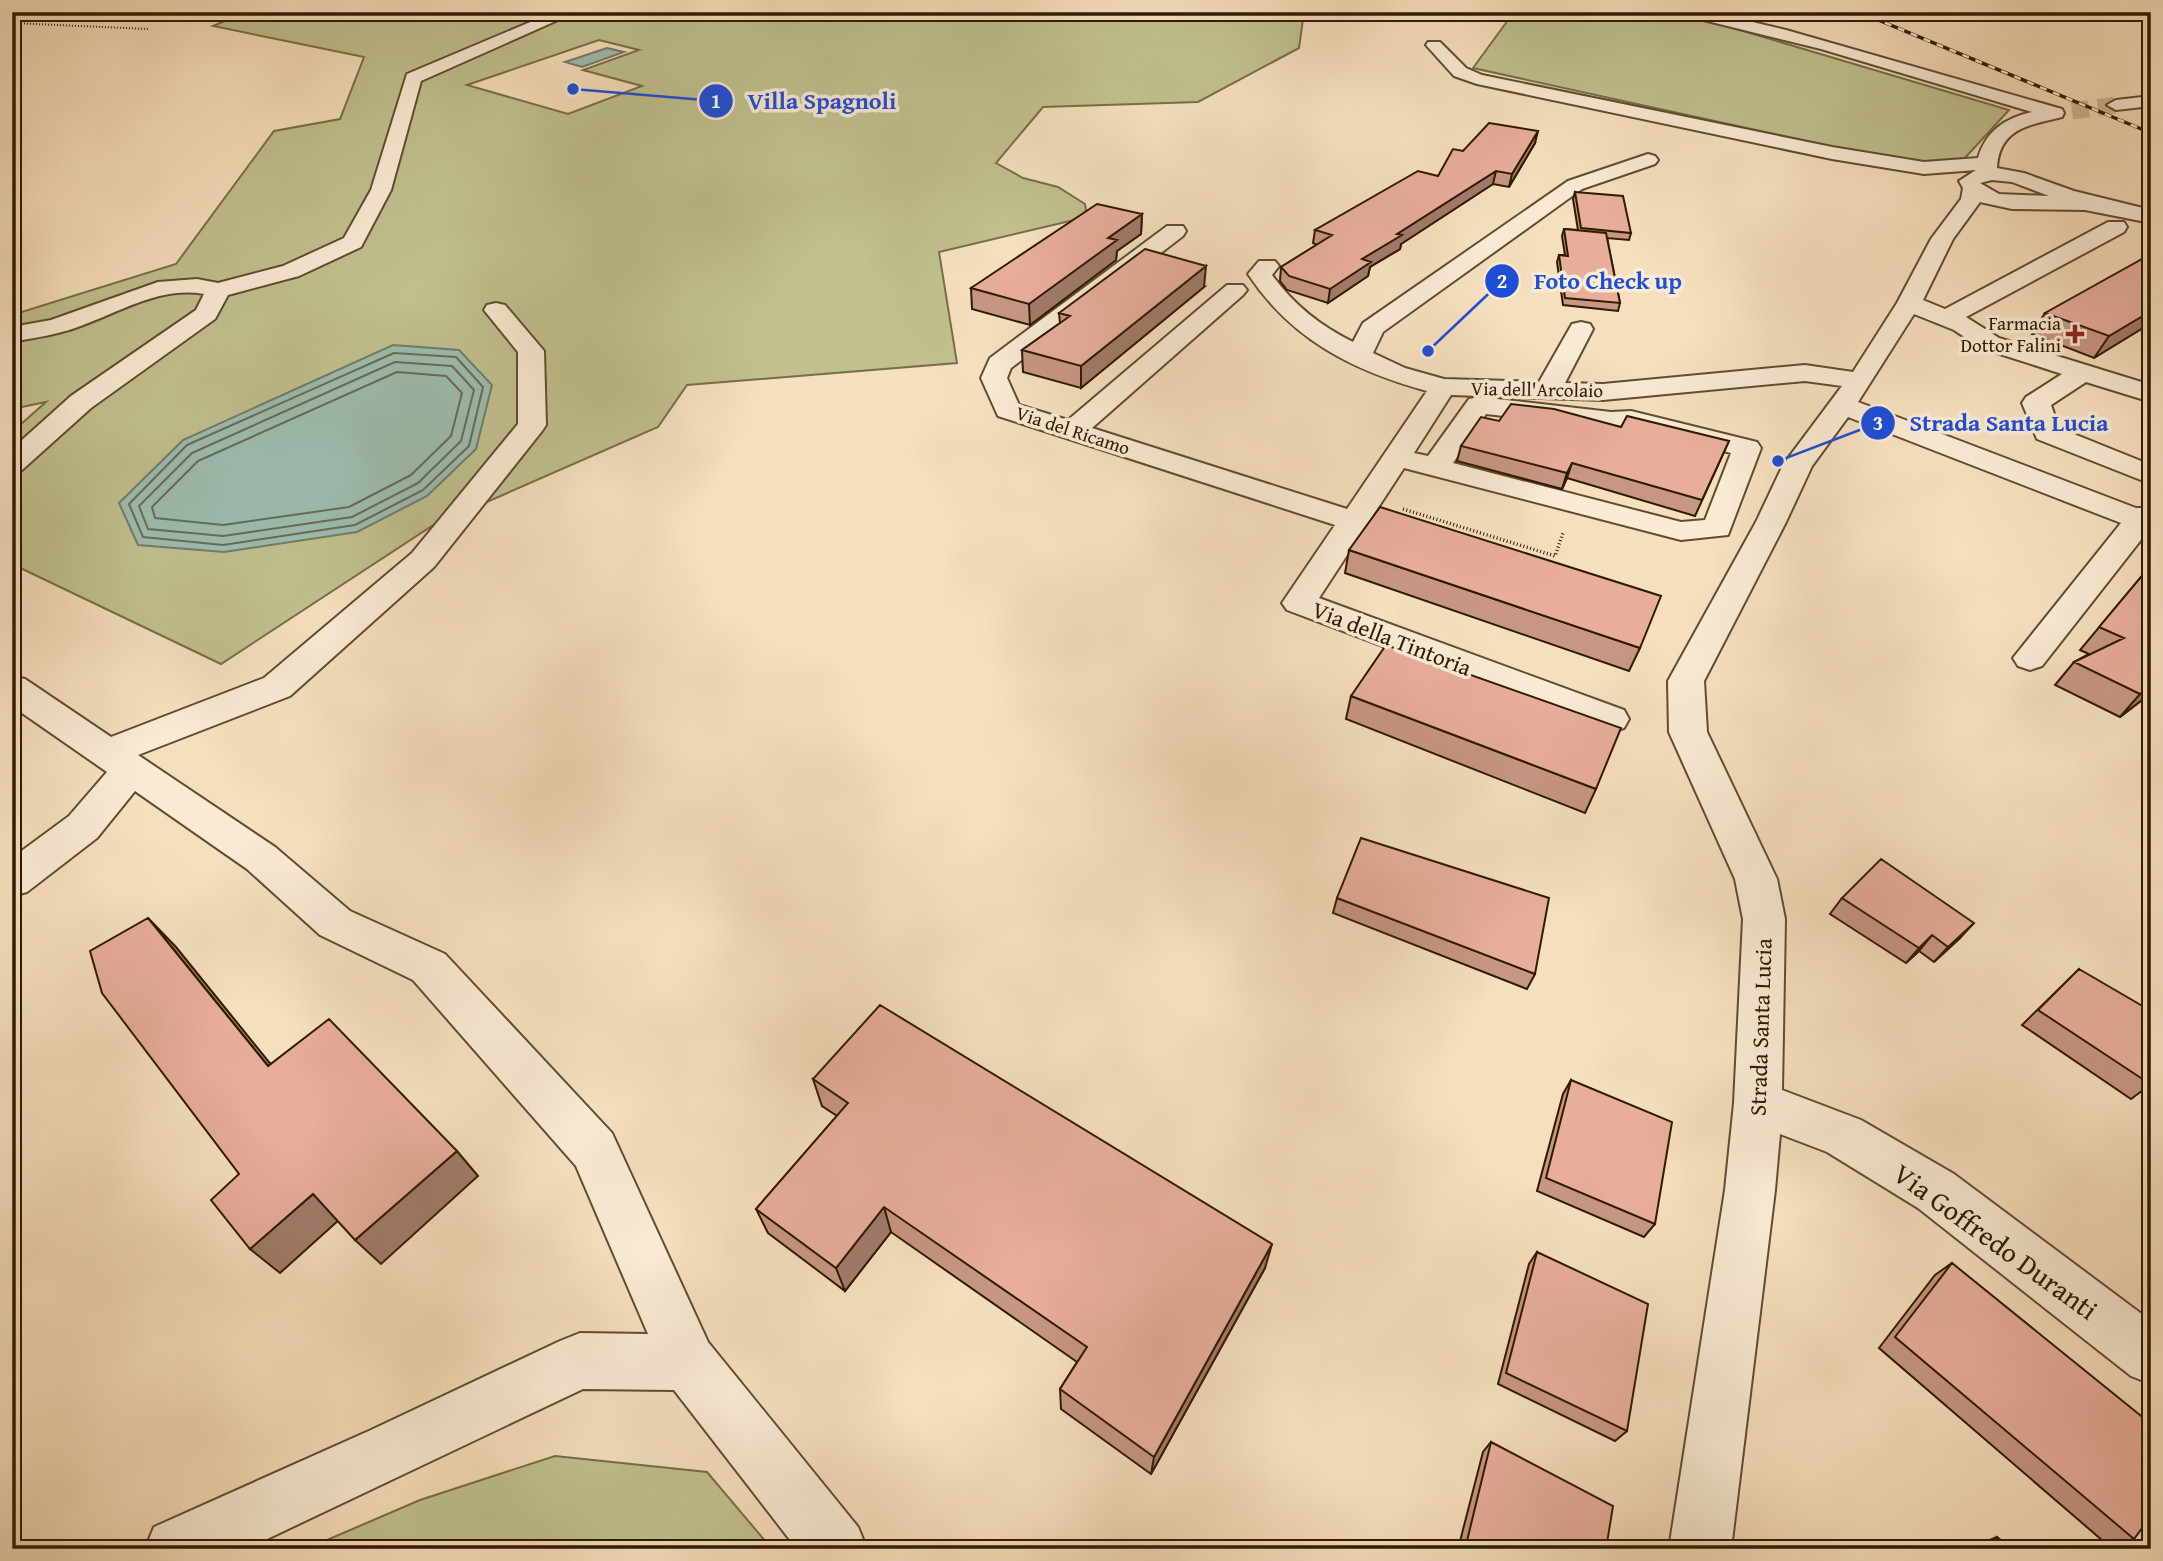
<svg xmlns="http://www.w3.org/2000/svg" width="2163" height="1561" viewBox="0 0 2163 1561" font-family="'Gentium Book Plus',serif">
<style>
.green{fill:#c0c18e;stroke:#786e47;stroke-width:2;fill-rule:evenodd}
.water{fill:#9dbdb0;stroke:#717c6a;stroke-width:2}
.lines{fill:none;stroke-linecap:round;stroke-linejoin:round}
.shore{stroke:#666c58;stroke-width:2}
.minor-tunnel{stroke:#ceb897;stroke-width:17;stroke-dasharray:17 9;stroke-linecap:butt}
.minor-casing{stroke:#614c2f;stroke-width:4}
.path-far1{stroke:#2f1b00;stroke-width:2;stroke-dasharray:1 2;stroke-linecap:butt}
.path{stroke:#2f1b00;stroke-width:3.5;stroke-dasharray:1 2.5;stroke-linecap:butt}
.minor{fill:#f9ead4;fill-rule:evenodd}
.rail-casing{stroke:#2f1b00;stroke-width:3.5}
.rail{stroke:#f9ead4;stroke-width:2.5;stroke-dasharray:7;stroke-linecap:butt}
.wall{fill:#c79685;stroke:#2f1b00;stroke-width:2}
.shaded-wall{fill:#a27a6c;stroke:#2f1b00;stroke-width:2}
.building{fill:#e7ae9b;stroke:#2f1b00;stroke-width:2}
.poi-dot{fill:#8f2418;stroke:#f9ead4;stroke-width:2.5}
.labels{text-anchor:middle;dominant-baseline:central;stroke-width:7;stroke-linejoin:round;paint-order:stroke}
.far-poi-label{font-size:19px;fill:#2f1b00;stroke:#f9ead4;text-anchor:end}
.far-street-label{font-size:19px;fill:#2f1b00;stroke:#f9ead4}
.street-label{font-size:23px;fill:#2f1b00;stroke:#f9ead4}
.near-street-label{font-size:28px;fill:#2f1b00;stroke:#f9ead4}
.leader{fill:none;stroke:#1d4ed8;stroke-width:2.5}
.callout-dot{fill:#1d4ed8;stroke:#f9ead4;stroke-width:2.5}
.mark-label{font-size:21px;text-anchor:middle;font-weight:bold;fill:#fff}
.callout-label{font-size:24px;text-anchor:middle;font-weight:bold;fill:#1d4ed8;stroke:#f9ead4;stroke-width:7;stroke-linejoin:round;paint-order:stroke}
</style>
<rect width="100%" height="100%" fill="#f6dfbd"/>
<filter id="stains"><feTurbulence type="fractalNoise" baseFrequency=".00286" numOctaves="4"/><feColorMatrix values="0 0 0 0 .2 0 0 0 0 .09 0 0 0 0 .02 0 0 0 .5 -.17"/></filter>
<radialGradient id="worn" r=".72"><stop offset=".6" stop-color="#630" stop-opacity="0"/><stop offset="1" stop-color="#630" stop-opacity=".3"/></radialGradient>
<path class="green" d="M 246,12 L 1304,12 L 1299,48 L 1198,102 L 1043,107 L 996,163 L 1023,178 L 1058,187 L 1085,204 L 1087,217 L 939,252 L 957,363 L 687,385 L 658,427 L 432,526 L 221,664 L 12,564 L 12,432 L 46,402 L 12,409 L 12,315 L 176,264 L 274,131 L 340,119 L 364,57 L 213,26 ZM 599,40 L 639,50 L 583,70 L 642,86 L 568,114 L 467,85 Z
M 1514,12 L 1648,12 L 1696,17 L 2009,110 L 1963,160 L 1915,165 L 1473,68 Z
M 555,1456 L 707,1472 L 772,1549 L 306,1549 L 420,1500 Z"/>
<path class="water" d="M 607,48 L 624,52 L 582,67 L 565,62 Z
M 393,345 L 459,350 L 492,385 L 476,449 L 427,496 L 357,532 L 224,552 L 138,545 L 119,503 L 183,440 Z"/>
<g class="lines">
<path class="shore" d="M 394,353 L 456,357 L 483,387 L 469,446 L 423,490 L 355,525 L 223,545 L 143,537 L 129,504 L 187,445 Z
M 395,362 L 452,366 L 474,390 L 461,441 L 418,483 L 352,517 L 223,536 L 148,529 L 139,506 L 192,453 Z
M 397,372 L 446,376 L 462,393 L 451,436 L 411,475 L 349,507 L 223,525 L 155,518 L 152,507 L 198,461 Z"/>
<path class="minor-tunnel" d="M 2072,111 L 2116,105"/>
<g class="minor-casing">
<path id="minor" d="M 554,12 L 576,12 L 421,81 L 391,190 L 361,247 L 299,276 L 228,295 L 215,319 L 91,408 L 22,470 L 12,473 L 12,449 L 71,396 L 196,310 L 204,294 C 158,286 117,314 75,328 C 55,335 33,338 12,342 L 12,327 L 51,320 L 158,282 L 197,279 L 218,283 L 283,266 L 344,238 L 371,190 L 407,74 Z
M 1680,12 L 1710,12 L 1786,30 L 2062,109 L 2064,113 L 2062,117 C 2030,125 1999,128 1997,168 L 2024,173 L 2074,191 L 2151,210 L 2151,223 L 2085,210 L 2012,209 L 1980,202 L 1953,239 L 1923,300 L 1945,309 L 2108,222 L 2124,222 L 2127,227 L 2124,232 L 1966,317 L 1999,338 L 2151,385 L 2151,402 L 2086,382 L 2051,405 L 2059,428 L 2151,465 L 2151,484 L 2037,439 L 2022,403 L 2026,397 L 2062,374 L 1981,348 L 1954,330 L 1914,314 L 1858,402 L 2136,508 L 2151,508 L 2151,527 L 2042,666 L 2030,670 L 2018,666 L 2013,658 L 2121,523 L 1848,417 L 1812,466 L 1786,522 L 1704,681 L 1707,732 L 1777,879 L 1785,919 L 1782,1090 L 1861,1120 L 1954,1174 L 2151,1321 L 2151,1384 L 2131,1376 L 1918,1208 L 1827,1152 L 1780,1134 L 1775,1190 L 1731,1549 L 1669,1549 L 1725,1190 L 1734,1103 L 1743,919 L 1735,879 L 1669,732 L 1668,681 L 1756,522 L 1783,465 L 1842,386 L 1805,381 L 1603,400 L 1451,395 L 1414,453 L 1428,456 L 1469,399 L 1479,397 L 1611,412 L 1631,411 L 1757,442 L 1761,448 L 1728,535 L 1681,540 L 1404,468 L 1319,598 L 1624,710 L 1629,719 L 1624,728 L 1611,732 L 1287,610 L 1282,603 L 1335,525 L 998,416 L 981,378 L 990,358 L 1167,226 L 1183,226 L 1186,231 L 1183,236 L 1011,368 L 1007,378 L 1019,405 L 1068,420 L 1227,285 L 1243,285 L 1247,290 L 1243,295 L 1092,428 L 1347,509 L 1427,391 C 1352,370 1292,340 1248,274 L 1259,261 L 1275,261 L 1279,266 L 1272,275 C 1293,304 1320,326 1353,342 L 1363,323 L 1568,181 L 1648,154 L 1655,156 L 1658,160 L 1655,164 L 1582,189 L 1383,332 L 1373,353 L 1405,368 L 1444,379 L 1539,382 L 1572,324 L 1581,322 L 1590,324 L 1593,329 L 1565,383 L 1603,384 L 1805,365 L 1853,372 L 1897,303 L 1931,239 L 1961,199 L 1963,188 L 1959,181 L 1976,170 L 1924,174 L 1832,159 L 1477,84 L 1454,76 L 1426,45 L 1428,42 L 1440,42 L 1466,68 L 1482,75 L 1832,147 L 1924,162 L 1978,158 C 1986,131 2005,118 2032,112 L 1821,49 L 1683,15 ZM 1992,180 L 2012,182 L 2049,196 L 1999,194 L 1980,183 ZM 1486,414 L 1611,428 L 1631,427 L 1731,453 L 1705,520 L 1681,522 L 1453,463 Z
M 2151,96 L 2151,106 L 2116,110 L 2107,105 L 2116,100 Z
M 496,303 L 505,305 L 544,351 L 546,425 L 542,431 L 434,567 L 290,696 L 138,755 L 275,847 L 350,911 L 445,954 L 612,1133 L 708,1342 L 858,1527 L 867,1549 L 797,1549 L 674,1390 L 583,1389 L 246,1549 L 145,1549 L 154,1527 L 371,1430 L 560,1341 L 580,1333 L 648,1334 L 576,1166 L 413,980 L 320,935 L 247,869 L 135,791 L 97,838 L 27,892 L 12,896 L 12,858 L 69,816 L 107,772 L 12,706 L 12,676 L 25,679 L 111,737 L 264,678 L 412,553 L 518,424 L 518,352 L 484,310 L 487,305 Z"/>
</g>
<path class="path-far1" d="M 12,23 L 148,29"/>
<path class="path" d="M 1403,509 L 1555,556 L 1563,533"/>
<use href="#minor" class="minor"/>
<g class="rail-casing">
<path id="rail" d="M 1859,12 L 2151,133"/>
</g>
<use href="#rail" class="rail"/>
</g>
<path class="wall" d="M 1535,143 L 1509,187 L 1493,184 L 1401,244 L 1400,249 L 1370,267 L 1368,276 L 1328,303 L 1287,290 L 1280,281 L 1281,267 L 1317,245 L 1313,243 L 1315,230 L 1438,176 L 1463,151 Z
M 1575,192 L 1631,233 L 1629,240 L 1607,238 L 1620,303 L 1618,311 L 1563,305 L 1557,262 L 1559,255 L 1565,255 L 1562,236 L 1564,229 L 1578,230 L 1573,199 Z
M 1142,214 L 1141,234 L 1117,251 L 1116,260 L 1030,325 L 972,309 L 971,288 Z
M 1204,287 L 1081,388 L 1023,372 L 1022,350 L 1060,323 L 1059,313 Z
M 2045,313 L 2151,323 L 2094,358 L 2032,334 Z
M 1499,421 L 1621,427 L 1729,441 L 1695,516 L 1567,478 L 1562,489 L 1457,461 L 1461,446 Z
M 1349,550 L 1640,648 L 1629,671 L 1345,573 Z
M 2151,565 L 2151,693 L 2120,717 L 2055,685 L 2074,662 L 2089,654 L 2080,650 Z
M 1351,696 L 1596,789 L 1585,813 L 1346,719 Z
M 1337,898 L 1535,974 L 1527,989 L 1333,913 Z
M 1842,898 L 1960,938 L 1934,962 L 1919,951 L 1906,963 L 1830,914 Z
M 2079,969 L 2151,1084 L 2131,1099 L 2022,1025 Z
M 813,1079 L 1265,1268 L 1151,1474 L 1061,1409 L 1060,1389 L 1077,1362 L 891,1232 L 845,1291 L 768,1233 L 756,1209 L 837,1116 L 822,1106 Z
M 1571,1080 L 1655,1224 L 1644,1237 L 1537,1191 L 1563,1094 Z
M 1537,1252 L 1627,1431 L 1615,1441 L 1498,1384 L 1529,1264 Z
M 1952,1263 L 2134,1539 L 2110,1547 L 1879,1348 L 1935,1275 Z
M 1491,1442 L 1606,1549 L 1458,1549 L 1483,1452 Z
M 1997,1537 L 2011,1549 L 1974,1549 L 1977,1545 Z"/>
<path class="shaded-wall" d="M 1538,131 L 1535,143 L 1509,187 L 1512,174 Z
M 1496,171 L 1493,184 L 1401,244 L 1400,249 L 1370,267 L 1368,276 L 1328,303 L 1330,289 L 1362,259 L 1397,234 Z
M 1142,214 L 1141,234 L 1117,251 L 1116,260 L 1030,325 L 1029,304 L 1108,238 Z
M 1206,266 L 1204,287 L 1081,388 L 1081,366 Z
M 2151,311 L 2151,323 L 2094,358 L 2109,336 Z
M 1572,463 L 1567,478 L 1562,489 L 1567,473 Z
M 2151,686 L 2151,693 L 2120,717 L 2140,694 Z
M 148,918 L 176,947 L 294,1093 L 268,1066 Z
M 1974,923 L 1960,938 L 1934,962 L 1948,947 Z
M 1932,935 L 1919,951 L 1906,963 L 1919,948 Z
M 457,1151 L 478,1176 L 381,1264 L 355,1240 Z
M 313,1194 L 340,1219 L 280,1273 L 250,1249 Z
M 884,1207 L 891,1232 L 845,1291 L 836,1268 Z
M 1272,1244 L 1265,1268 L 1151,1474 L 1154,1457 Z"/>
<path class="building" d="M 1489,123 L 1538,131 L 1512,174 L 1496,171 L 1397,234 L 1402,235 L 1362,259 L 1371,262 L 1330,289 L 1289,276 L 1281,267 L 1332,235 L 1315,230 L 1418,171 L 1438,176 L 1453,149 L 1463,151 Z
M 1575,192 L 1623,196 L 1631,233 L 1581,228 Z
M 1097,204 L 1142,214 L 1108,238 L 1117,240 L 1029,304 L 971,288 Z
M 1564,229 L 1606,233 L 1620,303 L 1565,298 L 1559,255 L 1568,256 Z
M 1145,249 L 1206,266 L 1081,366 L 1022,350 L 1070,316 L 1059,313 Z
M 2151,254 L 2151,311 L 2109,336 L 2045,313 Z
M 1511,404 L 1554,409 L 1621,427 L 1627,416 L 1729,441 L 1702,500 L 1572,463 L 1567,473 L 1461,446 L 1481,417 L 1499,421 Z
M 1380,507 L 1661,596 L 1640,648 L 1349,550 Z
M 2151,565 L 2151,686 L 2140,694 L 2074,662 L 2124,638 L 2099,627 Z
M 1386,645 L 1621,728 L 1596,789 L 1351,696 Z
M 1361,838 L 1549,898 L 1535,974 L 1337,898 Z
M 1881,859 L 1974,923 L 1948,947 L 1932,935 L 1919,948 L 1842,898 Z
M 148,918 L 268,1066 L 329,1019 L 457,1151 L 355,1240 L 313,1194 L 250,1249 L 211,1200 L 239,1174 L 102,993 L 90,951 Z
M 2079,969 L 2151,1011 L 2150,1084 L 2038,1010 Z
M 880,1005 L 1272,1244 L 1154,1457 L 1060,1389 L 1087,1347 L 884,1207 L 836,1268 L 756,1209 L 848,1103 L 813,1079 Z
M 1571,1080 L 1672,1122 L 1655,1224 L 1546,1178 Z
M 1537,1252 L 1648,1304 L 1627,1431 L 1506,1373 Z
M 1952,1263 L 2151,1424 L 2151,1516 L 2134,1539 L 1895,1337 Z
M 1491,1442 L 1613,1506 L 1606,1549 L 1465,1549 Z
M 1997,1537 L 2011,1549 L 1990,1549 Z"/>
<path class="poi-dot" d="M2071.5 323.5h7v7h7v7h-7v7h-7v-7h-7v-7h7z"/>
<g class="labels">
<g class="far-poi-label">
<text x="2061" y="323">Farmacia<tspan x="2061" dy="22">Dottor Falini</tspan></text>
</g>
<g class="far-street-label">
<text transform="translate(1537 389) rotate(1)">Via dell'Arcolaio</text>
<text transform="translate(1073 430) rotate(18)">Via del Ricamo</text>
</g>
<g class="street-label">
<text transform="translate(1392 638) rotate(21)">Via della Tintoria</text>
<text transform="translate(1760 1027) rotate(-88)">Strada Santa Lucia</text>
</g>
<g class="near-street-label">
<text transform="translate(1996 1241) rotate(36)">Via Goffredo Duranti</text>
</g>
</g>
<path class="leader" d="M573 89L716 101M1428 351L1502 281M1778 461L1878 423"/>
<g class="callout-dot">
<circle cx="573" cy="89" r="7"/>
<circle cx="1428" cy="351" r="7"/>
<circle cx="1778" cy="461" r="7"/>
<circle cx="716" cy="101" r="18"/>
<circle cx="1502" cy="281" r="18"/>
<circle cx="1878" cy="423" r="18"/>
</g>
<g class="mark-label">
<text x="716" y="108">1</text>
<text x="1502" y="288">2</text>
<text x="1878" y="430">3</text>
</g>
<g class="callout-label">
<text x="822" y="109">Villa Spagnoli</text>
<text x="1608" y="289">Foto Check up</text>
<text x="2009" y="431">Strada Santa Lucia</text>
</g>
<rect width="2163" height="1561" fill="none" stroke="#f6dfbd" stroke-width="42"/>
<rect x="14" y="14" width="2135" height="1533" fill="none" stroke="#2f1b00" stroke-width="3.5"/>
<rect x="21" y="21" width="2121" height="1519" fill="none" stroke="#2f1b00" stroke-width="2"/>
<rect width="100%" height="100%" filter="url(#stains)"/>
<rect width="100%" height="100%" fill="url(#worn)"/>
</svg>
